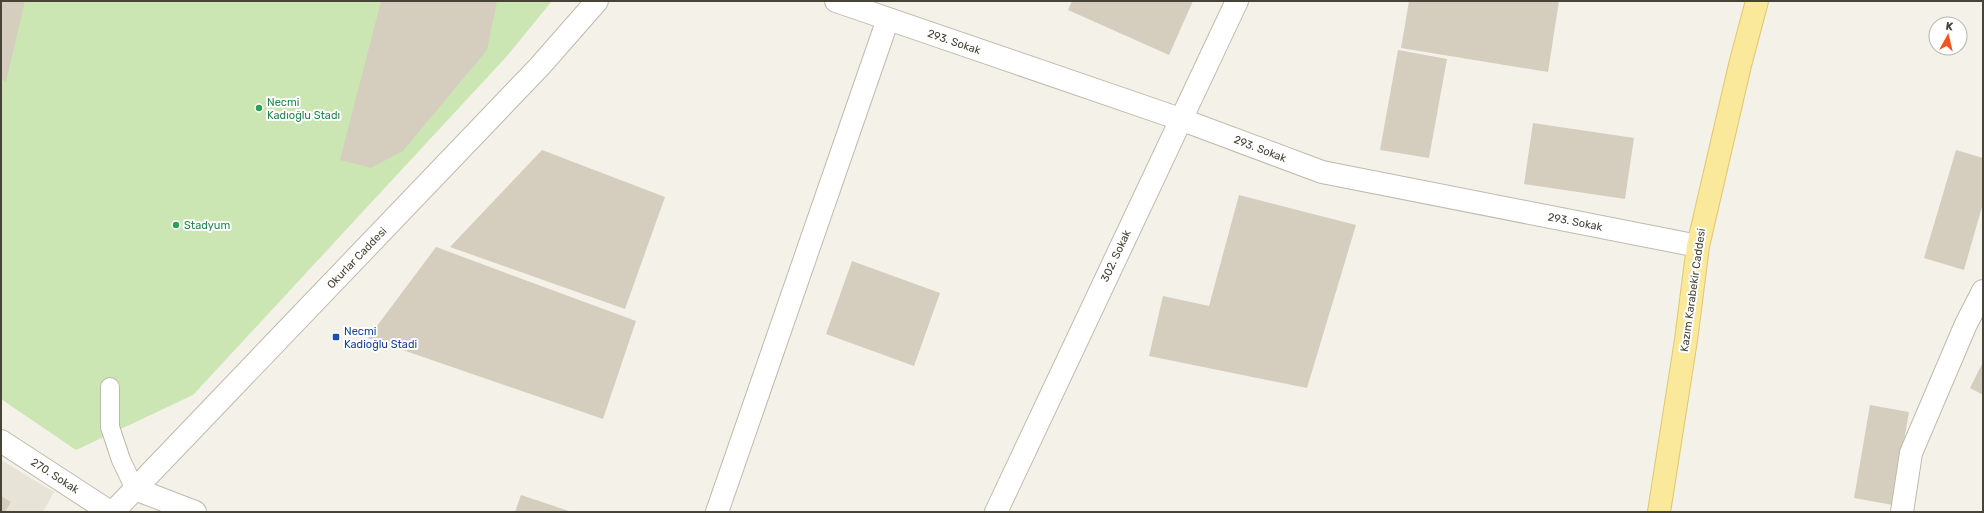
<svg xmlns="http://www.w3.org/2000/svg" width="1984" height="513" viewBox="0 0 1984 513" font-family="Rubik,sans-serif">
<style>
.residential{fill:#e7e4d7}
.green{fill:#cbe6b3}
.building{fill:#d5cebf}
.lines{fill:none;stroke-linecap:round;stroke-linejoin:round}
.lane-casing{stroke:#bfbaac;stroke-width:20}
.street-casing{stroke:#bfbaac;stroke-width:24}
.primary-casing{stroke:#dfc76b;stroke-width:24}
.lane{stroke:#fff;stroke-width:18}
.street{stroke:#fff;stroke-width:22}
.primary{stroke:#fae89b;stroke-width:22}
.leisure-dot{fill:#2e9e5b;stroke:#fff;stroke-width:1.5}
.transit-dot{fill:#1a4fb4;stroke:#fff;stroke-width:1.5}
.labels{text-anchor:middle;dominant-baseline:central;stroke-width:4;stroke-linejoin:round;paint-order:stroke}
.street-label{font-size:11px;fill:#474337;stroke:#fff}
.leisure-label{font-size:11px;fill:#27864d;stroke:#fff;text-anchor:start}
.transit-label{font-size:11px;fill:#164399;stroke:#fff;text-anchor:start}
</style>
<rect width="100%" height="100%" fill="#f4f1e9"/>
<path class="residential" d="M 1,460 L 54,492 L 43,512 L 1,512 Z"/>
<path class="green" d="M 1,1 L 552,1 L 507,56 L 193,395 L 76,450 L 1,399 Z"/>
<path class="building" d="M 1,1 L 25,1 L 6,82 L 1,79 Z
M 381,1 L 497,1 L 487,50 L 403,151 L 371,168 L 340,160 Z
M 1072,1 L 1193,1 L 1169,55 L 1068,10 Z
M 1409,1 L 1559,1 L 1548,72 L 1401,48 Z
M 1398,50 L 1447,59 L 1429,158 L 1380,150 Z
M 1533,123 L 1634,138 L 1625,199 L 1524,184 Z
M 542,150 L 665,197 L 625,309 L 450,247 Z
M 1956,150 L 1983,158 L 1983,203 L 1964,270 L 1924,258 Z
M 1239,195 L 1356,225 L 1307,388 L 1149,356 L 1163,296 L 1209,306 Z
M 436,247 L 636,321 L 603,419 L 368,338 Z
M 852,261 L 940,293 L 914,366 L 826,334 Z
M 1983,362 L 1983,395 L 1970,388 Z
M 1870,405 L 1909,412 L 1893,505 L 1854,498 Z
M 521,495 L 572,512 L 515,512 Z
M 1,496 L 11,502 L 5,512 L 1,512 Z"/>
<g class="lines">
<g class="lane-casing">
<path id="lane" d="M 110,387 L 110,427 L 121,460 L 135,489"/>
</g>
<g class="street-casing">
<path id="street" d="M 836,1 L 1180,119 L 1322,172 L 1698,246
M 1,441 L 110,512
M 135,489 L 195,512
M 113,512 L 540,66 L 597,1
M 717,512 L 888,19
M 996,512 L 1237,1
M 1902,512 L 1911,453 L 1966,324 L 1983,291"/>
</g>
<g class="primary-casing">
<path id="primary" d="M 1659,512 L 1686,340 L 1698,246 L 1740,65 L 1757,1"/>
</g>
<use href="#lane" class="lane"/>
<use href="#street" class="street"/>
<use href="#primary" class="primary"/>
</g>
<g class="leisure-dot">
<circle cx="259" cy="108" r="4"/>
<circle cx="176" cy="225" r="4"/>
</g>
<rect class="transit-dot" x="332" y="333" width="8" height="8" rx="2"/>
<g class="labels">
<g class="street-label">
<text transform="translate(954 42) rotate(19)">293. Sokak</text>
<text transform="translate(1260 149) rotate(21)">293. Sokak</text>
<text transform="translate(1575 222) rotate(11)">293. Sokak</text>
<text transform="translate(1116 256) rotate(-65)">302. Sokak</text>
<text transform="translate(357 258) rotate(-46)">Okurlar Caddesi</text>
<text transform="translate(1693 290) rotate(-82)">Kazım Karabekir Caddesi</text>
<text transform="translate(55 476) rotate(33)">270. Sokak</text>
</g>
<g class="leisure-label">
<text x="267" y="102">Necmi<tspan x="267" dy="13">Kadıoğlu Stadı</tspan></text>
<text x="184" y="225">Stadyum</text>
</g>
<g class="transit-label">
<text x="344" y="331">Necmi<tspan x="344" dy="13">Kadioğlu Stadi</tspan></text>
</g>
</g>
<rect width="1984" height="513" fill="none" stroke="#474337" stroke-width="4"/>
<g transform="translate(1948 36) rotate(8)"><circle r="19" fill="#ffffff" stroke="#b5b4af"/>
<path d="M0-3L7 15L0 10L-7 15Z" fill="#f25522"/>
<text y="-6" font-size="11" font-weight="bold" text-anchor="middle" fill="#474337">K</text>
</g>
</svg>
